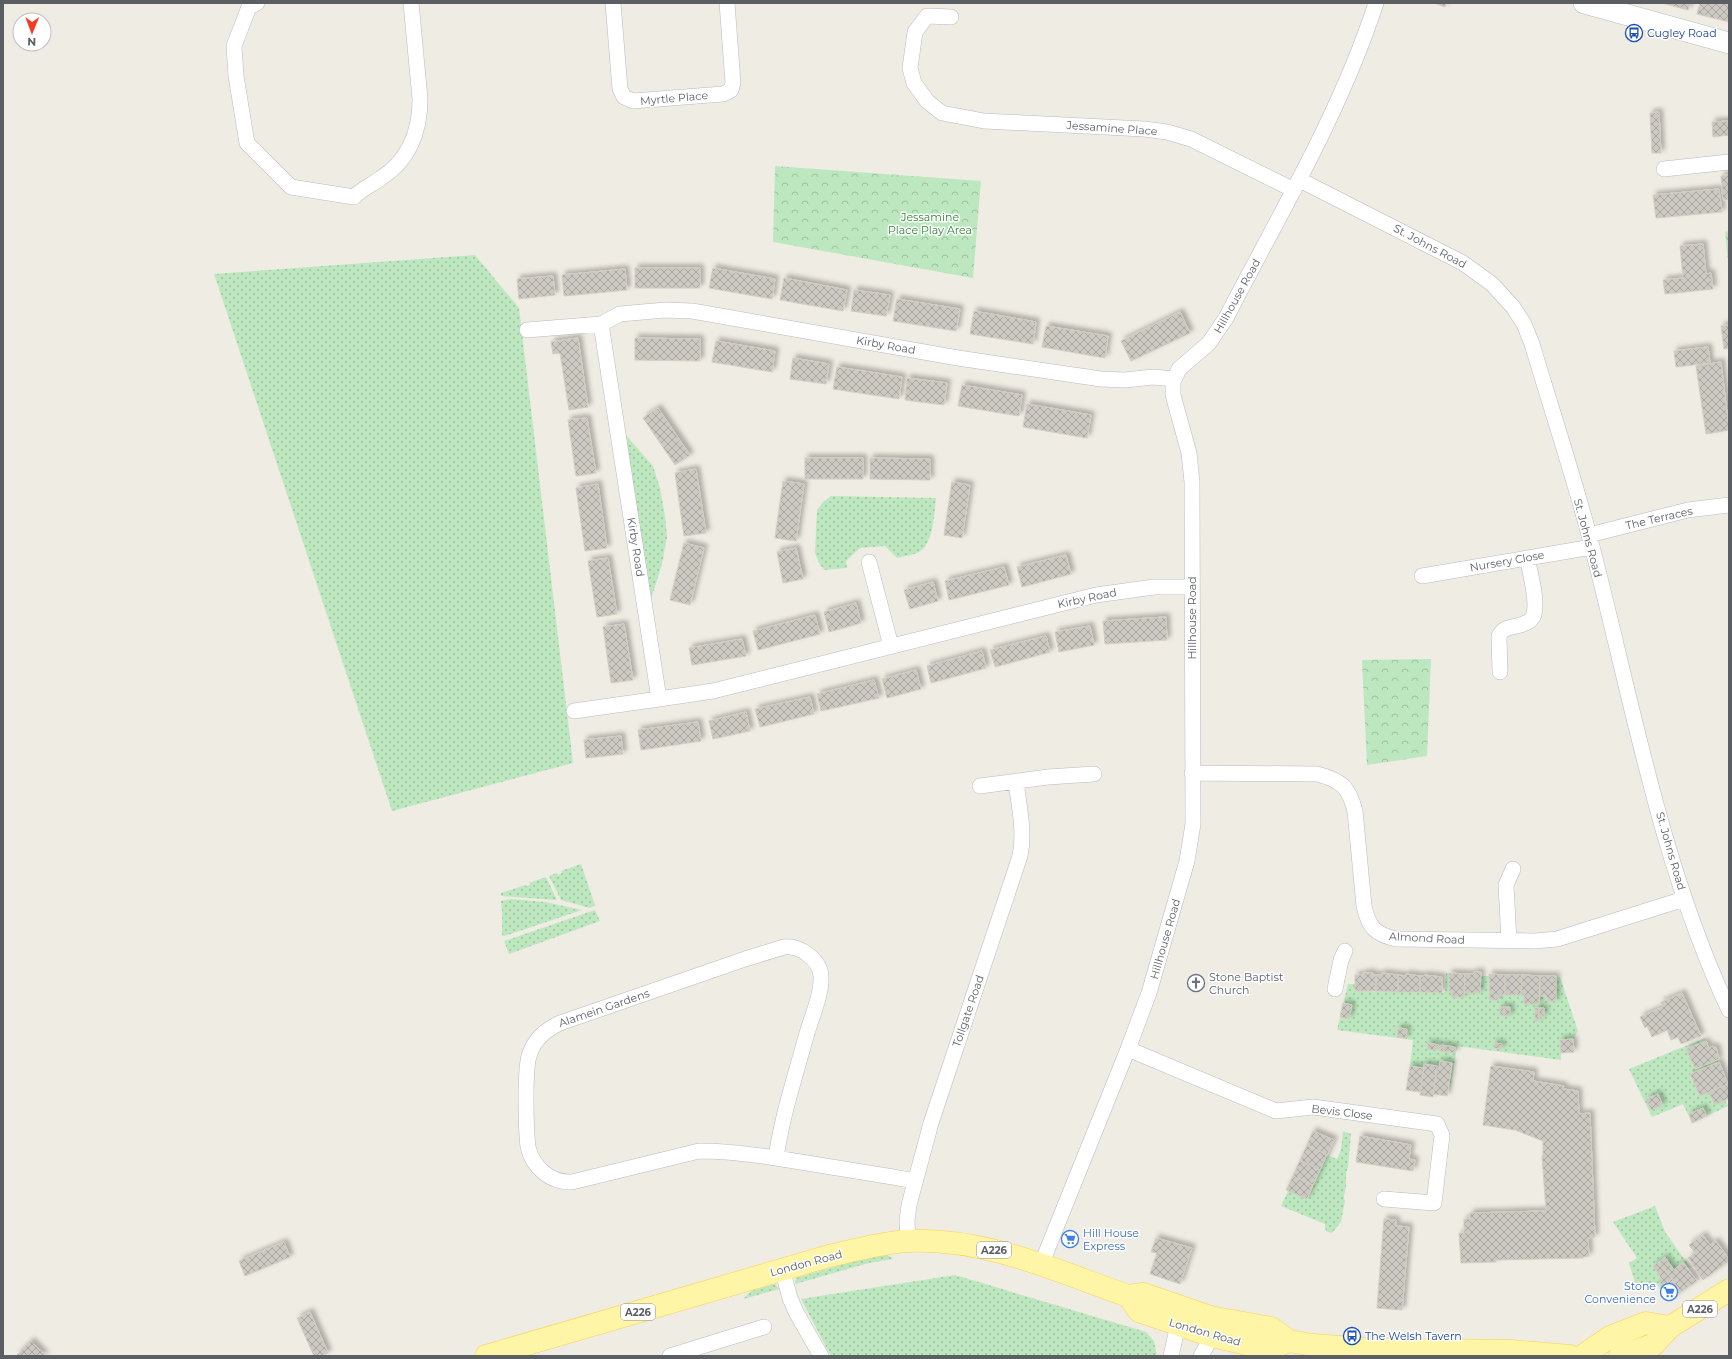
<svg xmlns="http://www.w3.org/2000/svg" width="1732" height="1359" viewBox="0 0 1732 1359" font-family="Montserrat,sans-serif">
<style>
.grass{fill:url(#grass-dots)}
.forest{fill:url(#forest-crowns)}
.building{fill:url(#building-cross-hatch);stroke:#d4cec1;filter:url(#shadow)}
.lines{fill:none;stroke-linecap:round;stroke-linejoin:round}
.minor-casing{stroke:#b8bac0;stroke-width:16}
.secondary-casing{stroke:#b8bcc2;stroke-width:22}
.primary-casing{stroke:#f9d151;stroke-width:23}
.minor{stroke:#fff;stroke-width:15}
.secondary{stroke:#fff;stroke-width:21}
.primary{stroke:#fff5a7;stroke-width:22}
.labels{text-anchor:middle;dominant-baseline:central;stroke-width:3;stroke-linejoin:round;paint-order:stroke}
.shield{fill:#fff;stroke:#8c8f92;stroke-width:1}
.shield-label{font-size:10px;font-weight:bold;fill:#5b5f64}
.transit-label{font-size:11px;fill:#164399;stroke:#fff;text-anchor:start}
.street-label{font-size:11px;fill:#5b5f64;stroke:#fff}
.park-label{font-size:11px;fill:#308638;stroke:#fff}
.worship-label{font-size:11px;fill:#5b616d;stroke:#fff;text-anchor:start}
.shop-label{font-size:11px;fill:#366cbe;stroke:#fff;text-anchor:start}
</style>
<defs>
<pattern id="grass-dots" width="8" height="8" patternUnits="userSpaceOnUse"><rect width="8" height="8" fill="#bde8bf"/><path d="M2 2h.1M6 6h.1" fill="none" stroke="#9dbf9f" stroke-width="1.8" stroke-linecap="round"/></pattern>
<pattern id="forest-crowns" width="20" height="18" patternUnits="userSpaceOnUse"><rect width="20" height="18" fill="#bde8bf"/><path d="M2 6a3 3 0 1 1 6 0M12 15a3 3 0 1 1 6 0" fill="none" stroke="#9dbf9f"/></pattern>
<pattern id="building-cross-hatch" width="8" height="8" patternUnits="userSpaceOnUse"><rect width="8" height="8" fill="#cbc9c2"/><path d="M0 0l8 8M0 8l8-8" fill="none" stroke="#a8a6a1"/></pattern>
<filter id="shadow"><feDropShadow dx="3.5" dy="-3.5" stdDeviation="2" flood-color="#0004"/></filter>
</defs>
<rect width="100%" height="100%" fill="#efece3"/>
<path class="grass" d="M 475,255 L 519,308 L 573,763 L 392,811 L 214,274 Z
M 617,425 L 653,466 L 660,488 L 665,516 L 667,537 L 662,564 L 647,612 Z
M 831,496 L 936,498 C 934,513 934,537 923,549 C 917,555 905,556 897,558 L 885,546 L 860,548 L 846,561 L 847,568 L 825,570 L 820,565 L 815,553 L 817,510 L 823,502 Z
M 581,864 L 595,905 L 590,908 L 561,900 L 549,876 L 557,873 L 558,875 L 562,873 L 561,871 Z
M 546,877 L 557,900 L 501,896 L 501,893 L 525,885 L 526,886 L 530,885 L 529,883 Z
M 511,899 L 545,902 L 582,910 L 504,936 L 502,935 L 502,912 L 501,901 Z
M 595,910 L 600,921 L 509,954 L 504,941 Z
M 1446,973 L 1449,973 L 1449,992 L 1452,992 L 1452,997 L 1464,997 L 1464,993 L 1480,993 L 1481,976 L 1489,976 L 1490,1000 L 1498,1000 L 1498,995 L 1524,995 L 1524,1004 L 1539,1004 L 1540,996 L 1547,996 L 1547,1001 L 1556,1001 L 1556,977 L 1560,977 L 1578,1031 L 1573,1039 L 1574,1052 L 1561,1053 L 1561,1060 L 1457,1046 L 1451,1086 L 1449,1086 L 1452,1063 L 1440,1061 L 1439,1069 L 1437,1069 L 1437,1066 L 1424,1064 L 1424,1068 L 1410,1066 L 1413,1040 L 1337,1030 L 1348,984 L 1355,984 L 1355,991 L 1442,993 L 1445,992 Z
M 1705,1038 L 1706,1041 L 1686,1049 L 1694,1069 L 1718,1060 L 1719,1062 L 1690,1075 L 1700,1096 L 1709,1092 L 1715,1104 L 1725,1100 L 1728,1106 L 1692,1123 L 1683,1104 L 1652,1117 L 1629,1069 Z
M 1343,1131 L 1351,1134 L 1348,1167 L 1346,1173 L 1346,1186 L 1344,1197 L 1345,1201 L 1341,1222 L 1332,1233 L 1328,1232 L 1325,1229 L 1325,1224 L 1281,1206 L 1288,1191 L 1307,1199 L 1327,1155 L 1337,1159 L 1341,1150 Z
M 1655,1206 L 1665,1232 L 1690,1267 L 1688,1268 L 1683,1262 L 1674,1270 L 1665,1258 L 1653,1266 L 1661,1278 L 1658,1280 L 1667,1292 L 1664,1294 L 1656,1283 L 1635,1283 L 1629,1263 L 1637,1258 L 1613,1222 Z
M 886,1254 L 893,1259 L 869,1263 L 795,1284 L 796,1278 L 862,1259 Z
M 955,1275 L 1146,1332 L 1154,1341 L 1157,1356 L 831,1356 L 801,1299 Z
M 775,1284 L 779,1289 L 743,1299 L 751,1291 Z"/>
<path class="forest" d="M 775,166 L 981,181 L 973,278 L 773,242 Z
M 1729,231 L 1729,262 L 1728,262 L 1725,232 Z
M 1431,659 L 1427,756 L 1367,765 L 1362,660 Z"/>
<path class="building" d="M 1434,3 L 1446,3 L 1445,7 Z
M 1662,3 L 1690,3 L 1688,10 Z
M 1700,3 L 1729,3 L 1729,22 L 1697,14 Z
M 1659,112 L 1661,153 L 1652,153 L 1650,113 Z
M 1729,121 L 1729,135 L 1713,137 L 1712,122 Z
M 1729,175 L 1729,199 L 1723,200 L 1721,176 Z
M 1719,189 L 1722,212 L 1656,218 L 1653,195 Z
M 1703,244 L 1706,274 L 1711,273 L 1713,289 L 1665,294 L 1663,280 L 1683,278 L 1680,246 Z
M 635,268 L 700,268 L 700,288 L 635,288 Z
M 713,268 L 775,279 L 772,299 L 709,288 Z
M 625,269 L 627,290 L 564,296 L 562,275 Z
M 553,276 L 555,295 L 519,299 L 517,279 Z
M 784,278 L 847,290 L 843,311 L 780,300 Z
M 854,290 L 890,295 L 886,316 L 851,311 Z
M 897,299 L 960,309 L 956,331 L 893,321 Z
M 974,311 L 1036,322 L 1033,344 L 970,334 Z
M 1180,312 L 1190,333 L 1131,361 L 1121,341 Z
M 1729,325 L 1729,348 L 1724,349 L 1721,326 Z
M 1046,326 L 1108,336 L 1105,358 L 1042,347 Z
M 578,338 L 588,407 L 569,410 L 560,353 L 553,354 L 551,342 Z
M 635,338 L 700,339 L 700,361 L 635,360 Z
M 716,341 L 775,351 L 772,372 L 712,362 Z
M 1708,347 L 1710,363 L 1676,367 L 1674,351 Z
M 793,358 L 829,364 L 826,384 L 790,379 Z
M 1721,362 L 1729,430 L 1706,434 L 1696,366 Z
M 837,367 L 902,377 L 899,399 L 833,389 Z
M 907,378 L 947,383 L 944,405 L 905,400 Z
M 962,385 L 1022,395 L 1019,416 L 958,406 Z
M 1027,404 L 1091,415 L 1087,438 L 1023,427 Z
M 658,408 L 690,455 L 675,465 L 643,418 Z
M 587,418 L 596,473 L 576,476 L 568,420 Z
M 805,458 L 863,458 L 863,479 L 805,479 Z
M 870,458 L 930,459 L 930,480 L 870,479 Z
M 696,469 L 706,533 L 684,536 L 675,473 Z
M 783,481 L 804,484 L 796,541 L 775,538 Z
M 952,482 L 970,485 L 962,538 L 944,535 Z
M 598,484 L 607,548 L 585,551 L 576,488 Z
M 684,543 L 704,548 L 690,605 L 670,600 Z
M 796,548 L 803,579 L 783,583 L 777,552 Z
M 1066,555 L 1071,574 L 1022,587 L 1017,567 Z
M 608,558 L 617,614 L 597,617 L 588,561 Z
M 1004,567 L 1009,585 L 949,600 L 945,581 Z
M 933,582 L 938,601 L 910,609 L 904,590 Z
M 856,603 L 861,623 L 829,632 L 824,612 Z
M 815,615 L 820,634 L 758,650 L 753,631 Z
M 1166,617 L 1167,640 L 1105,644 L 1103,621 Z
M 624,624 L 633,680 L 611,683 L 603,627 Z
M 1090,626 L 1094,645 L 1059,652 L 1055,632 Z
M 1046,636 L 1050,652 L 995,667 L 990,650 Z
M 742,639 L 746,656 L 692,665 L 689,648 Z
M 982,651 L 986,668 L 931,683 L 927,666 Z
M 916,670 L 921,689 L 887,698 L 882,679 Z
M 874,680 L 879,698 L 821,711 L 817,694 Z
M 810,697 L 814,714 L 760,727 L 755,709 Z
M 746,712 L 750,731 L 713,739 L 709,721 Z
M 698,722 L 701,741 L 641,750 L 638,730 Z
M 621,736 L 623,754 L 586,758 L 584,740 Z
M 1474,972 L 1481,972 L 1480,993 L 1464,993 L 1465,974 L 1474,974 Z
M 1363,973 L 1373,973 L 1372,975 L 1376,975 L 1376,991 L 1355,991 L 1355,975 L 1363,975 Z
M 1382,973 L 1398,975 L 1398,992 L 1376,991 L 1376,975 L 1382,975 Z
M 1449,973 L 1465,974 L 1464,997 L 1452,997 L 1452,992 L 1449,992 Z
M 1406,974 L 1420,976 L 1420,992 L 1398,992 L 1398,975 L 1406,976 Z
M 1489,974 L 1505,975 L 1505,995 L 1498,995 L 1498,1000 L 1490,1000 Z
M 1424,975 L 1442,977 L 1442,993 L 1420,992 L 1420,976 L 1424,976 Z
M 1505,975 L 1522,975 L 1521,995 L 1505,995 Z
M 1522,975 L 1540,976 L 1539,1004 L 1524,1004 L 1524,995 L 1521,995 Z
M 1540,976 L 1556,976 L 1556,1001 L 1547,1001 L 1547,996 L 1540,996 Z
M 1682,993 L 1701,1036 L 1681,1044 L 1678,1037 L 1671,1040 L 1667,1030 L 1652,1037 L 1647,1026 L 1645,1028 L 1640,1017 L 1663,1007 L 1661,1002 Z
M 1343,1003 L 1352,1005 L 1349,1019 L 1340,1017 Z
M 1500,1007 L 1504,1007 L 1504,1016 L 1500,1015 Z
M 1504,1007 L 1510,1007 L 1510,1016 L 1504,1016 Z
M 1535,1008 L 1539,1008 L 1539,1021 L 1535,1021 Z
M 1539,1008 L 1544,1008 L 1544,1017 L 1539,1016 Z
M 1398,1028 L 1407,1029 L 1406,1038 L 1397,1037 Z
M 1573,1039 L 1574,1052 L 1561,1053 L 1560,1040 Z
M 1706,1041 L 1709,1048 L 1713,1046 L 1713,1048 L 1716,1047 L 1719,1059 L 1695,1069 L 1686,1049 Z
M 1428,1043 L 1439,1045 L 1438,1050 L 1427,1049 Z
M 1494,1043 L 1502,1044 L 1502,1049 L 1494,1048 Z
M 1441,1045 L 1455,1047 L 1455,1053 L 1440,1051 Z
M 1440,1061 L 1452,1063 L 1447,1096 L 1433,1094 L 1437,1069 L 1439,1069 Z
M 1719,1062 L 1728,1084 L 1700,1096 L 1690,1074 Z
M 1424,1064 L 1437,1066 L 1433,1097 L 1420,1095 Z
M 1410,1066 L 1424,1068 L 1420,1092 L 1406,1090 Z
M 1491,1066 L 1534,1072 L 1533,1081 L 1564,1086 L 1563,1089 L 1578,1091 L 1579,1114 L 1590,1113 L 1595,1237 L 1588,1238 L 1589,1256 L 1583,1257 L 1583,1258 L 1496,1260 L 1496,1262 L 1461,1263 L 1459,1233 L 1464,1233 L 1464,1219 L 1470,1219 L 1470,1213 L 1546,1211 L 1542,1156 L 1543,1156 L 1543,1141 L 1515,1130 L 1483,1125 Z
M 1728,1084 L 1729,1098 L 1715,1105 L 1709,1092 Z
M 1658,1094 L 1663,1105 L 1651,1110 L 1646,1099 Z
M 1703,1108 L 1707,1116 L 1692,1123 L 1689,1114 Z
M 1313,1131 L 1334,1140 L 1327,1155 L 1307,1145 Z
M 1360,1136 L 1411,1145 L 1409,1159 L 1415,1160 L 1413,1171 L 1356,1162 Z
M 1307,1145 L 1327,1155 L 1320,1170 L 1300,1160 Z
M 1300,1160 L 1320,1170 L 1313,1185 L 1293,1176 Z
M 1293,1176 L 1313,1185 L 1307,1199 L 1286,1190 Z
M 1384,1219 L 1396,1220 L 1396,1226 L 1409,1227 L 1402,1310 L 1377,1308 Z
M 1703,1235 L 1710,1245 L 1716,1241 L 1729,1259 L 1729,1261 L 1703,1280 L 1688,1258 L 1695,1253 L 1689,1245 Z
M 1156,1238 L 1192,1248 L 1180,1284 L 1150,1274 L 1157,1253 L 1151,1252 Z
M 284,1242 L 290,1257 L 245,1276 L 239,1261 Z
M 1665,1257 L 1674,1270 L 1683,1262 L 1697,1281 L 1681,1292 L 1659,1262 Z
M 1659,1262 L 1681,1292 L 1671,1299 L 1658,1280 L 1661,1278 L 1653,1266 Z
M 310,1312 L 328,1353 L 321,1356 L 314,1356 L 297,1318 Z
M 31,1341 L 46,1356 L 16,1356 Z"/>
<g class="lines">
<g class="minor-casing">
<path id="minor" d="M 257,3 L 249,7 L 234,46 L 236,76 L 247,143 L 291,187 L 354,197 C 361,189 372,185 381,178 C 409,160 420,132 420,99 L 411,3
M 613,3 L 620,89 L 624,97 L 633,101 L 723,94 L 731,90 L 733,83 L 727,3
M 951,17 L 927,16 L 915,32 L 910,68 L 914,83 L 927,101 L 942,113 L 984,121 L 1144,129 L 1167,132 L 1191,139 L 1294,190
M 1664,169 L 1729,162
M 1300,180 L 1463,263 L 1492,284 L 1513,307 L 1524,324 L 1532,344 C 1551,408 1572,471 1589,535 C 1631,694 1659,861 1729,1010
M 527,330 L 601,324
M 1174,379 L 1153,377 L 1125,380 L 1101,379 L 958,358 L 692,311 L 665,310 L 620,314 L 601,324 L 659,699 L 713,691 L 1096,595 L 1154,587 L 1192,587
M 1589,535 L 1688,510 L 1729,505
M 869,562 L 891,646
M 1422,576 L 1592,547
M 1500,672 L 1499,636 C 1503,628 1508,628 1517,626 C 1523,624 1529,623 1533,617 C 1539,604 1530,572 1527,558
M 574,711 L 659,699
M 1192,773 L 1317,774 C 1341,780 1349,787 1355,811 L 1364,906 C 1369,928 1375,934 1396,939 L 1535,941 L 1557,939 L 1684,899
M 980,786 L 1048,777 L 1094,774
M 1509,941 L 1506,885 L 1513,869
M 1335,989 L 1341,960 L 1345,951
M 1128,1049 L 1276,1111 L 1313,1107 L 1437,1124 L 1442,1135 L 1434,1203 L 1384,1199
M 776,1158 C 782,1115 796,1074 807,1033 C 812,1016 822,994 821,976 C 820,960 800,945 784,947 L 745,959 L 560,1023 C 547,1029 535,1039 530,1053 C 524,1067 526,1130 528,1147 C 533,1168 551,1183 572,1182 L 699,1151 C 725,1151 750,1154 776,1158 L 893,1177 L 915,1181
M 908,1241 L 907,1221 L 909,1205 L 931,1123 L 1020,856 C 1025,832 1019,806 1016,782
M 1041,1265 L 1128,1049 L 1149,993 L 1187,861 L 1193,824 L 1192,482 L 1189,453 L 1173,395 L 1173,382 L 1179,369 L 1209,343 L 1226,318 C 1279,215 1340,114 1376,3
M 782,1269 L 790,1298 L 796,1312 L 821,1356
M 670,1356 L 764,1327
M 1171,1356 L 1180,1316
M 1201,1356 L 1212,1336 L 1211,1328"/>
</g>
<g class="secondary-casing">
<path id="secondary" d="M 1584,3 L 1729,43"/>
</g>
<g class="primary-casing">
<path id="primary" d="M 1128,1296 L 1139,1311 L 1212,1336 L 1269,1349 L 1289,1341
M 486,1356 L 829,1256 C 855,1250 881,1243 907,1241 C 985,1237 1057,1271 1128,1296 L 1143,1294 L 1210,1317 L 1271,1328 L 1289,1341 L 1313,1345 L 1367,1349 L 1511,1351 L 1570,1356
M 1582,1356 L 1610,1337 L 1646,1323 L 1670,1327
M 1620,1356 L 1653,1345 L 1670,1327 L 1729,1290"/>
</g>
<use href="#minor" class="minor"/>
<use href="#secondary" class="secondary"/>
<use href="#primary" class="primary"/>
</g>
<defs>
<g id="bus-ring" transform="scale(0.9)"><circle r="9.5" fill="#fff" stroke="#1a4fb4" stroke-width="1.5"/><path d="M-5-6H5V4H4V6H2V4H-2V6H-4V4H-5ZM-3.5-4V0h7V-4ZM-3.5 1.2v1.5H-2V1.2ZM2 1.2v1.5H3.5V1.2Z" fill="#1a4fb4"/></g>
<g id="church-ring" transform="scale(0.9)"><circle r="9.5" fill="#fff" stroke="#6b7280" stroke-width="1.5"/><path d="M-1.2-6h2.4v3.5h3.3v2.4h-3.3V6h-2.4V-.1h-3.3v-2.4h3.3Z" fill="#6b7280"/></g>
<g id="supermarket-ring" transform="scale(0.9)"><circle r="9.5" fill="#fff" stroke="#3f7fe0" stroke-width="1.5"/><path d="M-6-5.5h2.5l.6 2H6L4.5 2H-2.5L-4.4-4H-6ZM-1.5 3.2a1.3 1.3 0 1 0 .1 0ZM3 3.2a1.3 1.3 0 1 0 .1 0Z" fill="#3f7fe0"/></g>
</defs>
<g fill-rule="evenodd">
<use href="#bus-ring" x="1634" y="33"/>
<use href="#church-ring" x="1196" y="983"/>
<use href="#supermarket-ring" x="1070" y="1239"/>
<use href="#supermarket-ring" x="1669" y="1292"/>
<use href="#bus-ring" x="1352" y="1336"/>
</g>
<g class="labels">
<g class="shield">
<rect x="977" y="1242" width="34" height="16" rx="3"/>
<rect x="1683" y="1301" width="34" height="16" rx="3"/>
<rect x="621" y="1304" width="34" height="16" rx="3"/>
</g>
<g class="shield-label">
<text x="994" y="1250">A226</text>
<text x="1700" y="1309">A226</text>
<text x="638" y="1312">A226</text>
</g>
<g class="transit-label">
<text x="1647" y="33">Cugley Road</text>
<text x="1365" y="1336">The Welsh Tavern</text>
</g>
<g class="street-label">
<text transform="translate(674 98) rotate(-5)">Myrtle Place</text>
<text transform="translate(1112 128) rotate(4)">Jessamine Place</text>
<text transform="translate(1430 246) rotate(28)">St. Johns Road</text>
<text transform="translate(1237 296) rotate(-61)">Hillhouse Road</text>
<text transform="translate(886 345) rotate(10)">Kirby Road</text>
<text transform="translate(1659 518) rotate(-13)">The Terraces</text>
<text transform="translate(1588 538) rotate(75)">St. Johns Road</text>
<text transform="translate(636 547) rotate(81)">Kirby Road</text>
<text transform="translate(1507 561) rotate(-10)">Nursery Close</text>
<text transform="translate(1087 598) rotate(-12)">Kirby Road</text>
<text transform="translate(1192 618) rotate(-90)">Hillhouse Road</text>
<text transform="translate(1671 851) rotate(74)">St. Johns Road</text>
<text transform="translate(1427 938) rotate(3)">Almond Road</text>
<text transform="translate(1165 939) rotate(-74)">Hillhouse Road</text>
<text transform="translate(604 1008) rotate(-19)">Alamein Gardens</text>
<text transform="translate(968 1011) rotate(-71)">Tollgate Road</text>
<text transform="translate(1342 1112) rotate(7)">Bevis Close</text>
<text transform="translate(806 1263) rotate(-15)">London Road</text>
<text transform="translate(1205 1332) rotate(16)">London Road</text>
</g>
<g class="park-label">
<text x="930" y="217">Jessamine<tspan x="930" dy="13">Place Play Area</tspan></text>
</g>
<g class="worship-label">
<text x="1209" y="977">Stone Baptist<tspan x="1209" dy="13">Church</tspan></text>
</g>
<g class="shop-label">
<text x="1083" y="1233">Hill House<tspan x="1083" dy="13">Express</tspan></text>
<text x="1656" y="1286" text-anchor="end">Stone<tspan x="1656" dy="13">Convenience</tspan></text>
</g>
</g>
<rect width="1732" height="1359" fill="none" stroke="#5b5f64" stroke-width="8"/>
<g transform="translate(32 32) rotate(181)"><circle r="19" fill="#ffffff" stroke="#bdbfc1"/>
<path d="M0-3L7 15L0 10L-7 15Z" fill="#f23d25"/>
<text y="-6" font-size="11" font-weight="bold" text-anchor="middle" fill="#5b5f64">N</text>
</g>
</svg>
